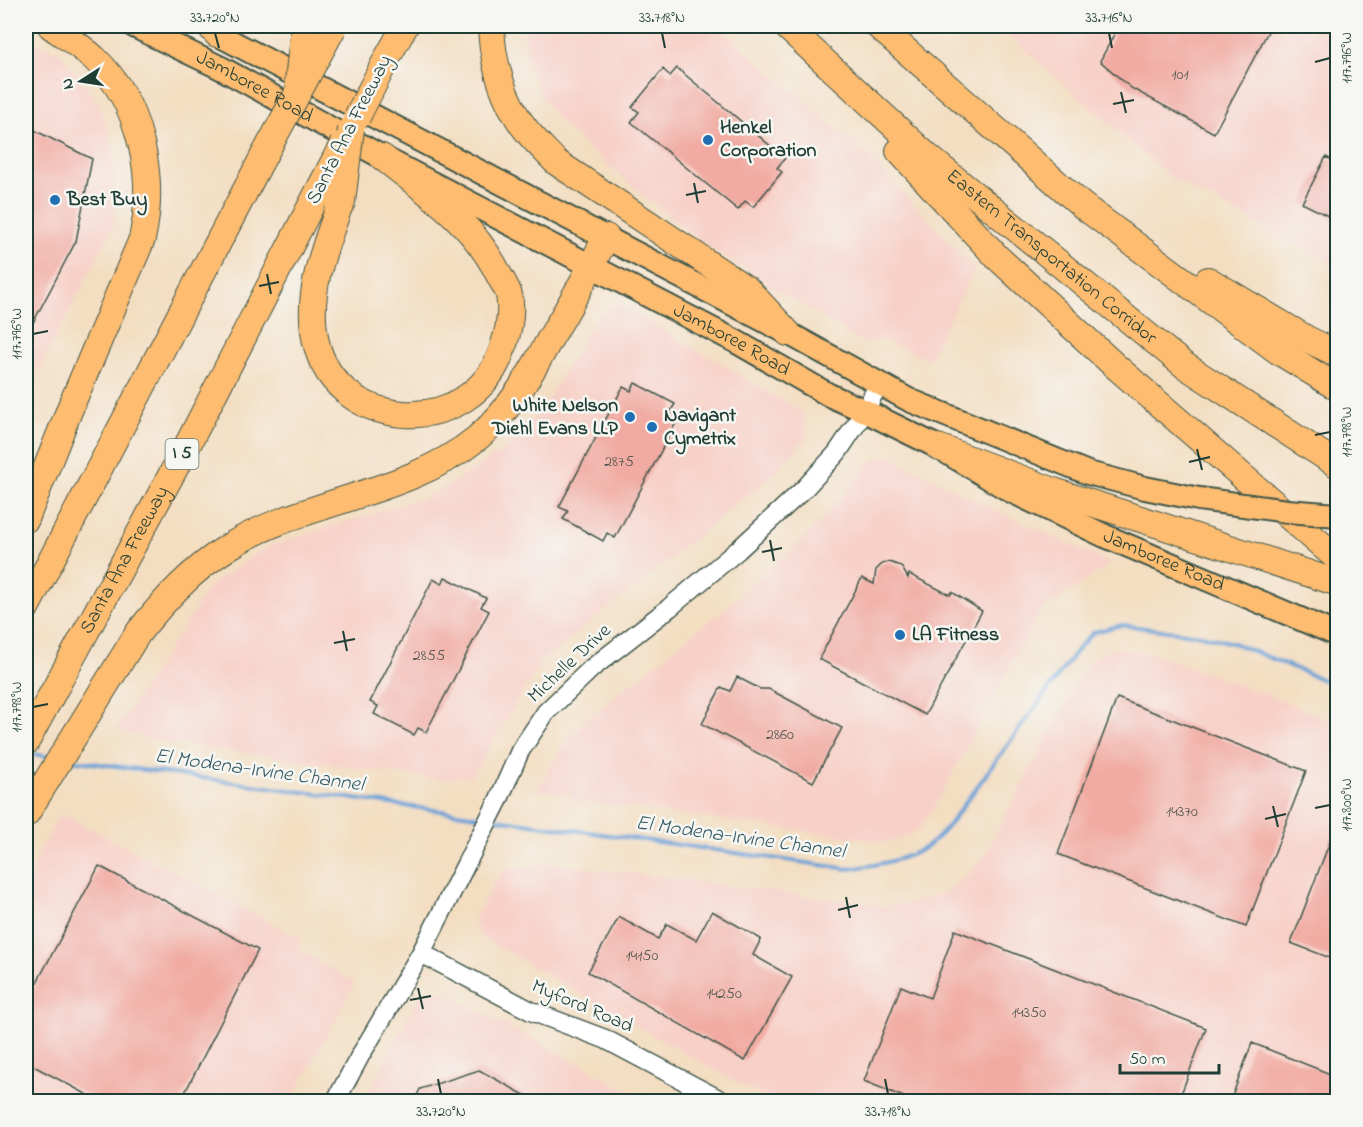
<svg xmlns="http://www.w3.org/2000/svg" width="1363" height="1127" viewBox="0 0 1363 1127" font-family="'Indie Flower',sans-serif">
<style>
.built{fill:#f7d1c8}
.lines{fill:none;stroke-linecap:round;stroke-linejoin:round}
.stream{stroke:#6aa0d7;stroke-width:4}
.building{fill:#f1aba2}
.tertiary-casing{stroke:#3f5549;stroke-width:21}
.trunk-casing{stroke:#3f5549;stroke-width:26}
.motorway-casing{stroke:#3f5549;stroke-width:28}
.tertiary{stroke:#fff;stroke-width:18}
.trunk{stroke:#fdbc70;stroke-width:22}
.motorway{stroke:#fdbc70;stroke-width:26}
.trunk-bridge-casing{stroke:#3f5549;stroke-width:26;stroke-linecap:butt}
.motorway-bridge-casing{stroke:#3f5549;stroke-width:28;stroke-linecap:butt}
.trunk-bridge{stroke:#fdbc70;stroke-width:22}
.motorway-bridge{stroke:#fdbc70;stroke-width:26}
.ticks{fill:none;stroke:#1f3d34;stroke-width:2}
.poi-dot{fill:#1f6fb2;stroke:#f6f6f2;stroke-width:2}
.labels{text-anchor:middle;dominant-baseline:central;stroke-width:5;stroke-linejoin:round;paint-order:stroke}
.number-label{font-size:16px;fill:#545850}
.shield{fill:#f6f6f2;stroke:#60746d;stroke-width:1.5}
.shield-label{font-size:18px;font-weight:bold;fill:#1f3d34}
.street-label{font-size:20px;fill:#1f3d34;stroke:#f6f6f2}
.poi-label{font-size:20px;font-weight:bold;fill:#1f3d34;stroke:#f6f6f2;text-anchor:start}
.water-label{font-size:21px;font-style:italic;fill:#365b65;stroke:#f6f6f2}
.neatline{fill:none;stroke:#1f3d34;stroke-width:2}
.ticks-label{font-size:15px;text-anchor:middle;fill:#1f3d34}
</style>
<rect width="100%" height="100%" fill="#f6f6f2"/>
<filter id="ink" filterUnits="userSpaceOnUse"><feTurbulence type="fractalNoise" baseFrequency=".0167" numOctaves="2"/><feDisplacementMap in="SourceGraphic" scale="12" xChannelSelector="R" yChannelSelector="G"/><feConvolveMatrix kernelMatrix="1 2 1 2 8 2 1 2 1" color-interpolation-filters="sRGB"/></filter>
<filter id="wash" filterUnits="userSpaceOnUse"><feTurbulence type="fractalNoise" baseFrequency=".008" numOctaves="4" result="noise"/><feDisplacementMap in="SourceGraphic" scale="24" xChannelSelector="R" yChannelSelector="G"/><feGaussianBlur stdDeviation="1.35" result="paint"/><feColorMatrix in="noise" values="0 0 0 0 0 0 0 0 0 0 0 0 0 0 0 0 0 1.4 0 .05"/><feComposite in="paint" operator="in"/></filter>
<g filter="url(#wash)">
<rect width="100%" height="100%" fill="#f3dec2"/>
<path class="built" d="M 524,26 L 717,26 L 872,160 L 975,269 L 928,360 L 884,340 L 864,343 L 713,250 L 688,232 L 599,158 L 556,118 L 539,92 L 528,60 Z
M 998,26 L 1337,26 L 1337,266 L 1171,178 Z
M 26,35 L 61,54 L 98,102 L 113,143 L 114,224 L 26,396 Z
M 619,304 L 802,412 L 808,436 L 769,478 L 540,663 L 473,775 L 444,780 L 158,741 L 116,730 L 211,585 L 268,546 L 433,495 L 501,452 L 543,408 L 597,316 Z
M 889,456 L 986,506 L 1111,563 L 1039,613 L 936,804 L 920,829 L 898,840 L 885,842 L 571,800 L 571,794 L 536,791 L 561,749 L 585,720 L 718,614 L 805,538 L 849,489 L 871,461 Z
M 1115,648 L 1150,653 L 1271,696 L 1337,723 L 1337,1101 L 769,1101 L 482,938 L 473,921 L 502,870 L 554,863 L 885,906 L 911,903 L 942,893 L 953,887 L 971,872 L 984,856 L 1087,664 L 1106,651 Z
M 60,813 L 302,939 L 297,949 L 355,983 L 291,1101 L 26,1102 L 26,879 Z
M 437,989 L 649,1101 L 364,1102 L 420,994 Z"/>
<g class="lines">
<path class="stream" d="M 26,753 L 51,757
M 71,760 L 485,817
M 496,819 L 849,869 C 874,865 904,861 926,847 C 935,841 942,833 949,825 L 1080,646 L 1094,632 L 1122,625 L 1201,635 L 1236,644 L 1338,686"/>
</g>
<g id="blocks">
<path class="building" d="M 1109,26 L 1271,26 L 1214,133 L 1131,88 L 1100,61 L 1115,33 L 1107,29 Z
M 677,68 L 785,158 L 777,168 L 782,172 L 753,207 L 745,201 L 738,210 L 631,122 L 639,112 L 632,107 L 663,69 L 670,76 Z
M 26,126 L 92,159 L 76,241 L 26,336 Z
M 1326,157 L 1338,163 L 1338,212 L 1334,219 L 1302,203 Z
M 635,383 L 675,404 L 670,412 L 679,417 L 615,538 L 607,533 L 603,541 L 563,519 L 568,511 L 559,507 L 623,387 L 631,391 Z
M 889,562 L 901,566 L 908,578 L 909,574 L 950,595 L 952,592 L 982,611 L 925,715 L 819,659 L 862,578 L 874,584 L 876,570 L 882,564 Z
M 445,577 L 486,598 L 481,607 L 489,611 L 426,732 L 418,728 L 414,735 L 374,714 L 378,706 L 370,702 L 433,579 L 442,584 Z
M 737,677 L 760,689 L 769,689 L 778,694 L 842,728 L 813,782 L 702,724 L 721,687 L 730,691 Z
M 1117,698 L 1306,771 L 1246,927 L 1058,854 Z
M 1337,823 L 1338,823 L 1338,961 L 1291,943 Z
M 99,866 L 258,950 L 180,1102 L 101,1102 L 26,1062 L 26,1003 Z
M 712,911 L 761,939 L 753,955 L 792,977 L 745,1061 L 588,972 L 619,917 L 658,939 L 667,924 L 696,940 Z
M 955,930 L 1206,1028 L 1178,1102 L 916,1102 L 864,1081 L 901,986 L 930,998 Z
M 1252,1043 L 1338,1077 L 1338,1102 L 1230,1102 Z
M 479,1070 L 537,1102 L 414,1102 L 420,1089 Z"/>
</g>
</g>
<g filter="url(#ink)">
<use href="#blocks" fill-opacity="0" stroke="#3f5549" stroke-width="1.5"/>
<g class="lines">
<g class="tertiary-casing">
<path id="tertiary" d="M 421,953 L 531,1011 L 605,1039 L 724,1102
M 335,1102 L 360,1056 L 421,953 L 498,801 L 520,751 L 546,712 L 592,668 L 669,608 L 738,550 L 804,489 L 837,453 L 865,411 L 879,383"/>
</g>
<g class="trunk-casing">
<g id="trunk">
<path id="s1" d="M 134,26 L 221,68 L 382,157 L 735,341 L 829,395 L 865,411 L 938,447 L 1009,490 L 1105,536 L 1338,635"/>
<path d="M 217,34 L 788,333 L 909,400 L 1088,473 L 1145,488 L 1199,499"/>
</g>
</g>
<g class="motorway-casing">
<g id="motorway">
<path d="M 210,26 L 217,34"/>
<path d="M 491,26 C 492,56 500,89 516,115 C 526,133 542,147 556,162 L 748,290 L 788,333"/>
<path id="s2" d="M 786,26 L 927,156 L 1184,365 L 1338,465"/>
<path d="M 878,26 L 1083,206 L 1278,351 L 1338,388"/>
<path d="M 387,58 L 405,26"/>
<path d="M 899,151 L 997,257 L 1114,365 L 1338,559"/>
<path d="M 339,207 C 325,247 308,288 314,331 C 327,435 476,444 504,344 C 509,329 512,311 509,295 C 507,288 502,281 499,275 C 473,222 427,192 382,157"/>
<path d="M 1208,280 L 1307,339 L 1338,354"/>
<path d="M 938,447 L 1054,491 L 1338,583"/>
<path d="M 26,519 L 71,406 L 142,239 C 156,178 141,103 95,59 C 82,47 65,36 51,26"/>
<path d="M 26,608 L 262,159"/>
<path id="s3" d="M 26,742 L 187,446 L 317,194"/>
<path d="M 26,814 L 138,633 C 165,599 193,569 230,546 C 304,500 407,495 476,439 C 510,411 530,375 551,337 C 571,304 589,271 606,237"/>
</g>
</g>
<use href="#tertiary" class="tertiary"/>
<use href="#trunk" class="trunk"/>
<use href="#motorway" class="motorway"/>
<g class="trunk-bridge-casing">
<path id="trunk-bridge" d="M 1199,499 L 1287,511 L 1338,515"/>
</g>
<g class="motorway-bridge-casing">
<path id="motorway-bridge" d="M 298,82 L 304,26
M 357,117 L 387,58
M 262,159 L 333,28
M 317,194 L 343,144
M 339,207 L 342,202 L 351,129"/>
</g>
<use href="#trunk-bridge" class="trunk-bridge"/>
<use href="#motorway-bridge" class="motorway-bridge"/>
</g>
</g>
<path class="ticks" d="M 215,33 L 219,48M 662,33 L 665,48M 1109,33 L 1112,48M 1315,62 L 1330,58M 1121,92 L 1126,113M 1113,104 L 1134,100M 694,183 L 698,203M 686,195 L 706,191M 267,274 L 271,294M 259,286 L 279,282M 33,334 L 48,331M 1315,435 L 1330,432M 1197,449 L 1202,470M 1189,462 L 1210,457M 770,540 L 774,561M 762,552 L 782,548M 343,631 L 347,651M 334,643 L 355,639M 33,707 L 48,704M 1273,806 L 1278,827M 1315,808 L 1330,805M 1265,819 L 1286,814M 846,897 L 850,918M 838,910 L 858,905M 418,988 L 423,1009M 410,1000 L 431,996M 438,1079 L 441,1094M 885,1079 L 888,1094"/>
<g class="poi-dot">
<circle cx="708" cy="140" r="6"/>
<circle cx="55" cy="200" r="6"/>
<circle cx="630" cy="417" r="6"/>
<circle cx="652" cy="427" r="6"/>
<circle cx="900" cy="635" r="6"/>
</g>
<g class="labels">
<g class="number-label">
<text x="1180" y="75">101</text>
<text x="619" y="462">2875</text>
<text x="429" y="656">2855</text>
<text x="780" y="735">2860</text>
<text x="1182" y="812">14370</text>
<text x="642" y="956">14150</text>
<text x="724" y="994">14250</text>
<text x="1029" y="1013">14350</text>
</g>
<rect class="shield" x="165.5" y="439" width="33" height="30" rx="4.5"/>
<g class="shield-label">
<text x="182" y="454">I 5</text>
</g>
<g class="street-label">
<text stroke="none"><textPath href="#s1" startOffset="135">Jamboree Road</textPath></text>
<text transform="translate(350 130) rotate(-63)">Santa Ana Freeway</text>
<text stroke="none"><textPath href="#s2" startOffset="352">Eastern Transportation Corridor</textPath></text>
<text stroke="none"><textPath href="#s1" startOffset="675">Jamboree Road</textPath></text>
<text stroke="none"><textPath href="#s3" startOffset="207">Santa Ana Freeway</textPath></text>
<text stroke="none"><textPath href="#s1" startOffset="1161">Jamboree Road</textPath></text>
<text transform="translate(570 664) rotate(-43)">Michelle Drive</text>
<text transform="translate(582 1007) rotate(23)">Myford Road</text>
</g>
<g class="poi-label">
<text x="720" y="128">Henkel<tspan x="720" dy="23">Corporation</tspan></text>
<text x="67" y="200">Best Buy</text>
<text x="618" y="406" text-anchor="end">White Nelson<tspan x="618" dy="23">Diehl Evans LLP</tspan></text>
<text x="664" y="416">Navigant<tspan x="664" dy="23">Cymetrix</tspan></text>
<text x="912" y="635">LA Fitness</text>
</g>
<g class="water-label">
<text transform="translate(259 771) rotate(8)">El Modena-Irvine Channel</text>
<text transform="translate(740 838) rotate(8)">El Modena-Irvine Channel</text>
</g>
</g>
<rect width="1363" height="1127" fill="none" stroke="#f6f6f2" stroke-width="66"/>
<g transform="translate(81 81) rotate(258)" stroke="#f6f6f2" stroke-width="4.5" paint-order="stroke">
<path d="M0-4.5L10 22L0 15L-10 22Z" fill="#1f3d34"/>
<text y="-9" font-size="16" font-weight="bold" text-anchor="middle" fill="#1f3d34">N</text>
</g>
<path d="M1120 1064v9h99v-9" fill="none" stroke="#1f3d34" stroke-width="3"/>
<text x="1129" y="1064" font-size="18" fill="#1f3d34" stroke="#f6f6f2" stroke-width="4.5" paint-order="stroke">50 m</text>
<rect x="33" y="33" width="1297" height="1061" class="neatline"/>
<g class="ticks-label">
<text x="215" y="22">33.720°N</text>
<text x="662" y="22">33.718°N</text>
<text x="1109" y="22">33.716°N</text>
<text transform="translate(1346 58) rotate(-90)" y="5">117.796°W</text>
<text transform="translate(16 334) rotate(-90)" y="5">117.796°W</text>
<text transform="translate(1346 432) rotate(-90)" y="5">117.798°W</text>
<text transform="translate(16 707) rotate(-90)" y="5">117.798°W</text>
<text transform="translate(1346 805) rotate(-90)" y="5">117.800°W</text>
<text x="441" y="1116">33.720°N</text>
<text x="888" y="1116">33.718°N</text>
</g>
</svg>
